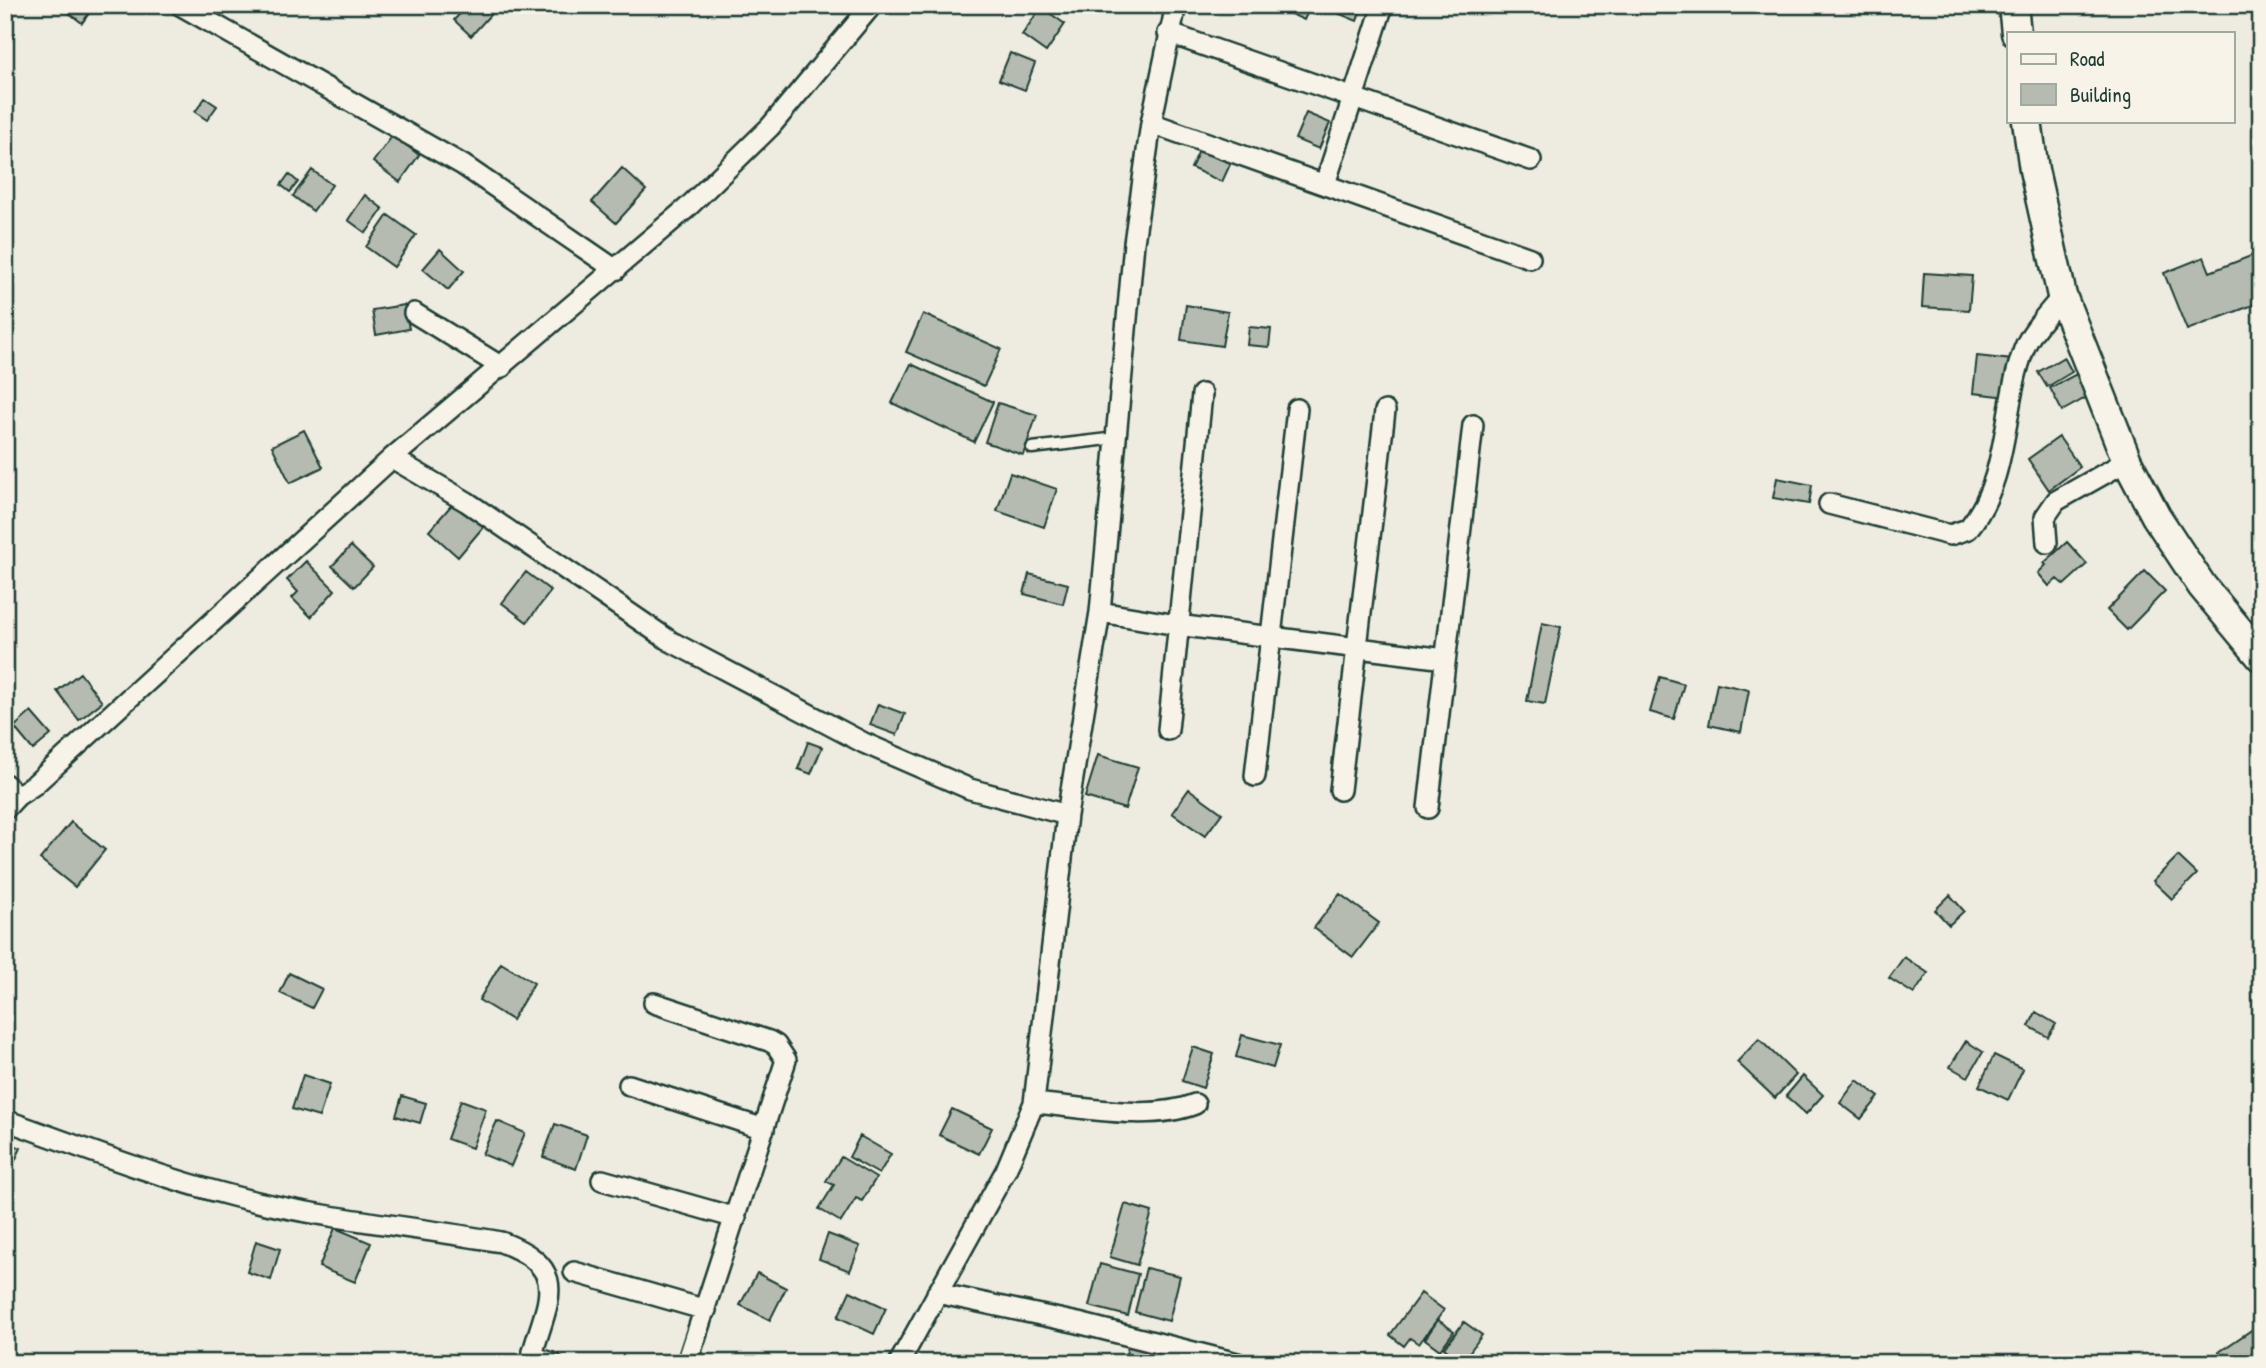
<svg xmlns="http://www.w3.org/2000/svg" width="2266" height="1368" viewBox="0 0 2266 1368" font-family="'Patrick Hand',sans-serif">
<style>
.building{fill:#b5bbb0;stroke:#1f3d34;stroke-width:2}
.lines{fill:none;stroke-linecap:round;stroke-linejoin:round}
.lane-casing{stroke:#1f3d34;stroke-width:15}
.street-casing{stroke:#1f3d34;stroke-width:24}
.secondary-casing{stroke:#1f3d34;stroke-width:33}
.lane{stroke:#f7f3e8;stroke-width:10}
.street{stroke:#f7f3e8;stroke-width:19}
.secondary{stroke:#f7f3e8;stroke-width:28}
</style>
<rect width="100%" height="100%" fill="#eeece1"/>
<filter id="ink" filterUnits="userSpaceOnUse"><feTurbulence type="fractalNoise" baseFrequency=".0143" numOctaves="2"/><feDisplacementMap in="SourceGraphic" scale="14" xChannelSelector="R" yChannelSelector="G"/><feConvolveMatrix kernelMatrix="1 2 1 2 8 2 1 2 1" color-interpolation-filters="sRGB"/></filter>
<g filter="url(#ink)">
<path class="building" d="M 59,5 L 95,5 L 82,23 Z
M 468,5 L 499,5 L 471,36 L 454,20 Z
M 1271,5 L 1311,5 L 1304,20 Z
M 1318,5 L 1362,5 L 1357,21 Z
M 1041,7 L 1065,24 L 1046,52 L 1022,35 Z
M 1010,53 L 1035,63 L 1025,90 L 999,80 Z
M 205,98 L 217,106 L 207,120 L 195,112 Z
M 1306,113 L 1330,123 L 1319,149 L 1295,139 Z
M 393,135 L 419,155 L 400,182 L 373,162 Z
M 1202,144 L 1233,158 L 1222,182 L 1191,168 Z
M 622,168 L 646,190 L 616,223 L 592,202 Z
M 312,170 L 332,185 L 313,211 L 293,196 Z
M 289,174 L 298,182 L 290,192 L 281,185 Z
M 365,195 L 383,209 L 366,233 L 348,220 Z
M 388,215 L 416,235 L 394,267 L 366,247 Z
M 440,249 L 464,271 L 448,290 L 423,269 Z
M 2261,252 L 2261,302 L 2187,330 L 2164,273 L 2204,257 L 2210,272 Z
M 1924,273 L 1972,276 L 1969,310 L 1922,307 Z
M 405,305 L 409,329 L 376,335 L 372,310 Z
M 1186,305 L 1228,312 L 1222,346 L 1181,340 Z
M 923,314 L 1001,349 L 984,386 L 906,352 Z
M 1249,327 L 1271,329 L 1269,347 L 1247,345 Z
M 1977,356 L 2012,360 L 2008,397 L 1973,393 Z
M 2064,357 L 2072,372 L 2047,387 L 2038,372 Z
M 911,364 L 993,402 L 974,442 L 892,403 Z
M 2084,370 L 2096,392 L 2062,411 L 2050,388 Z
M 998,403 L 1037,415 L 1023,455 L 985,442 Z
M 304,430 L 323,467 L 290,483 L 272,446 Z
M 2059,437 L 2080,467 L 2049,490 L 2028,459 Z
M 1010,473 L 1057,489 L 1044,527 L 997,511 Z
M 1777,478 L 1812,485 L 1809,504 L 1773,498 Z
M 455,501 L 484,526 L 458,557 L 429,531 Z
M 2067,542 L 2087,564 L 2064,585 L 2057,579 L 2049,586 L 2038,573 L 2046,565 L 2044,563 Z
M 351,546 L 373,567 L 354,587 L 332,566 Z
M 306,561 L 335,590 L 311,617 L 292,598 L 298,592 L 287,580 Z
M 2145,571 L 2165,591 L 2127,630 L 2107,610 Z
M 526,572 L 551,591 L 527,622 L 502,603 Z
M 1029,574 L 1068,584 L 1063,604 L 1024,594 Z
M 1542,623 L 1561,627 L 1545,704 L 1527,701 Z
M 80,673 L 102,702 L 79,720 L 57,691 Z
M 1660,677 L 1684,684 L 1674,719 L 1650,712 Z
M 1717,683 L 1749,690 L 1741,732 L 1709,725 Z
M 878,704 L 905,714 L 897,735 L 870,725 Z
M 31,712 L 51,735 L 33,750 L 14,727 Z
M 808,742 L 822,747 L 811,774 L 798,769 Z
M 1098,755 L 1138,767 L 1125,809 L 1085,797 Z
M 1189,789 L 1222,813 L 1205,836 L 1172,813 Z
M 71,822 L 105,850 L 75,887 L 40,859 Z
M 2178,856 L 2197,874 L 2172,899 L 2153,881 Z
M 1340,894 L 1379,923 L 1353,957 L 1314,928 Z
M 1950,895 L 1964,911 L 1949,925 L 1935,910 Z
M 1904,957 L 1928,973 L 1914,994 L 1889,978 Z
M 501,963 L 534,983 L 512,1020 L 479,1000 Z
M 289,973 L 322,989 L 312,1008 L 280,993 Z
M 2036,1012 L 2056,1024 L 2048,1037 L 2029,1026 Z
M 1242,1035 L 1280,1045 L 1273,1068 L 1236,1057 Z
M 1759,1039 L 1796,1075 L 1775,1098 L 1737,1062 Z
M 1966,1041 L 1983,1052 L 1968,1077 L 1950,1067 Z
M 1193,1047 L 1214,1054 L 1203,1088 L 1182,1081 Z
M 1994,1055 L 2023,1069 L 2008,1100 L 1979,1086 Z
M 303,1075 L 330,1084 L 319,1117 L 292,1109 Z
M 1803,1076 L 1823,1095 L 1806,1114 L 1786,1096 Z
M 1857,1080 L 1879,1097 L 1861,1119 L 1840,1103 Z
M 402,1096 L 426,1103 L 420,1123 L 396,1116 Z
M 461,1100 L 486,1109 L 472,1148 L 447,1139 Z
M 952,1109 L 992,1128 L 979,1154 L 939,1135 Z
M 497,1121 L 525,1133 L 511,1166 L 482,1154 Z
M 555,1124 L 587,1135 L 576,1169 L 543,1157 Z
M 860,1136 L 891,1154 L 879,1174 L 849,1157 Z
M 5,1141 L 21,1148 L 7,1178 L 5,1177 Z
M 841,1157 L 876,1178 L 862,1201 L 856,1198 L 841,1222 L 819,1209 L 834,1185 L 826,1181 Z
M 1125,1204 L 1152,1212 L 1137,1265 L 1110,1257 Z
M 335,1228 L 371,1243 L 355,1282 L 319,1267 Z
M 828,1234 L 860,1246 L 850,1271 L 819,1259 Z
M 256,1241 L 280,1249 L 271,1280 L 247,1272 Z
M 1100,1264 L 1138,1274 L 1128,1316 L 1089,1306 Z
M 1146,1268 L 1180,1276 L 1169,1321 L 1135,1312 Z
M 757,1273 L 786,1288 L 770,1320 L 740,1305 Z
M 850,1291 L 886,1308 L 874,1334 L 838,1317 Z
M 1421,1293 L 1444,1310 L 1419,1344 L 1410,1338 L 1404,1346 L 1390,1335 Z
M 1438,1320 L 1454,1331 L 1440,1350 L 1425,1339 Z
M 1464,1322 L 1482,1335 L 1462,1362 L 1444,1348 Z
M 2253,1329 L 2261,1341 L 2261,1363 L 2227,1363 L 2219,1352 Z
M 1130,1341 L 1159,1349 L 1155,1363 L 1123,1363 Z"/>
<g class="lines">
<g class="lane-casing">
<path id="lane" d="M 1032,448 L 1117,438"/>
</g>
<g class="street-casing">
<path id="street" d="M 180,5 L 463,165 L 616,270
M 1168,33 L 1531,160
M 1151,123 L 1530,258
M 1325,184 L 1383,5
M 414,313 L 502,367
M 392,458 L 467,502 L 670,641 L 864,743 L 970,789 L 1067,815
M 1829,504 L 1950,535 L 1968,529 C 2010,478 2002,407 2024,349 C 2032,329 2049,313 2062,296
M 2047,543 L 2045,517 L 2056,501 L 2127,461
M 1100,612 L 1177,625 L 1445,659
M 1168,730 L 1202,394
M 1255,776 L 1297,409
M 5,784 L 17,796 L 34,785 L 392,458 L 687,208 L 770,127 L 872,5
M 1340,790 L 1385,411
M 1428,808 L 1473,425
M 5,809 L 17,796
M 654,1003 L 769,1041 L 776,1045 L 786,1060 L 687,1363
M 629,1085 L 764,1129
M 1034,1103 C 1082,1107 1150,1122 1195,1104
M 5,1120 C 80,1147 155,1176 233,1196 C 320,1219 412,1226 501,1242 C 576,1270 544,1304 530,1363
M 602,1180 L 736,1218
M 574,1272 L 706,1310
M 937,1293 L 1078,1323 L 1237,1363
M 532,1356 L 552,1363
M 899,1363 L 1006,1170 L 1034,1103 L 1067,815 L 1100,612 L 1134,243 L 1151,123 L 1176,5"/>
</g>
<g class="secondary-casing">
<path id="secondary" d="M 2013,5 L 2016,33
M 2027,121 L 2034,170 L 2062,296 L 2127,461 L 2156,516 L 2202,586 L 2261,657"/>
</g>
<use href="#lane" class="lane"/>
<use href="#street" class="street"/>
<use href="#secondary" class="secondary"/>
</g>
</g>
<rect width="2266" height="1368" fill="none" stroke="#f7f3e8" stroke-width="28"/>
<rect x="14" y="14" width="2238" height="1340" fill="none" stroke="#1f3d34" stroke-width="2.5" filter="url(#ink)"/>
<rect x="2007" y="32" width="228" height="91" fill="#f7f3e8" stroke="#a1aaa0" stroke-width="2"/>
<rect x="2021" y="54" width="35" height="10" fill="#f7f3e8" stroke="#a1aaa0" stroke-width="2"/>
<text x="2070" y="66" font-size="21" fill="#1f3d34">Road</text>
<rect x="2021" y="84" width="35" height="21" fill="#b5bbb0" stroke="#a1aaa0" stroke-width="2"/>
<text x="2070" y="102" font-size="21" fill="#1f3d34">Building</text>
</svg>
